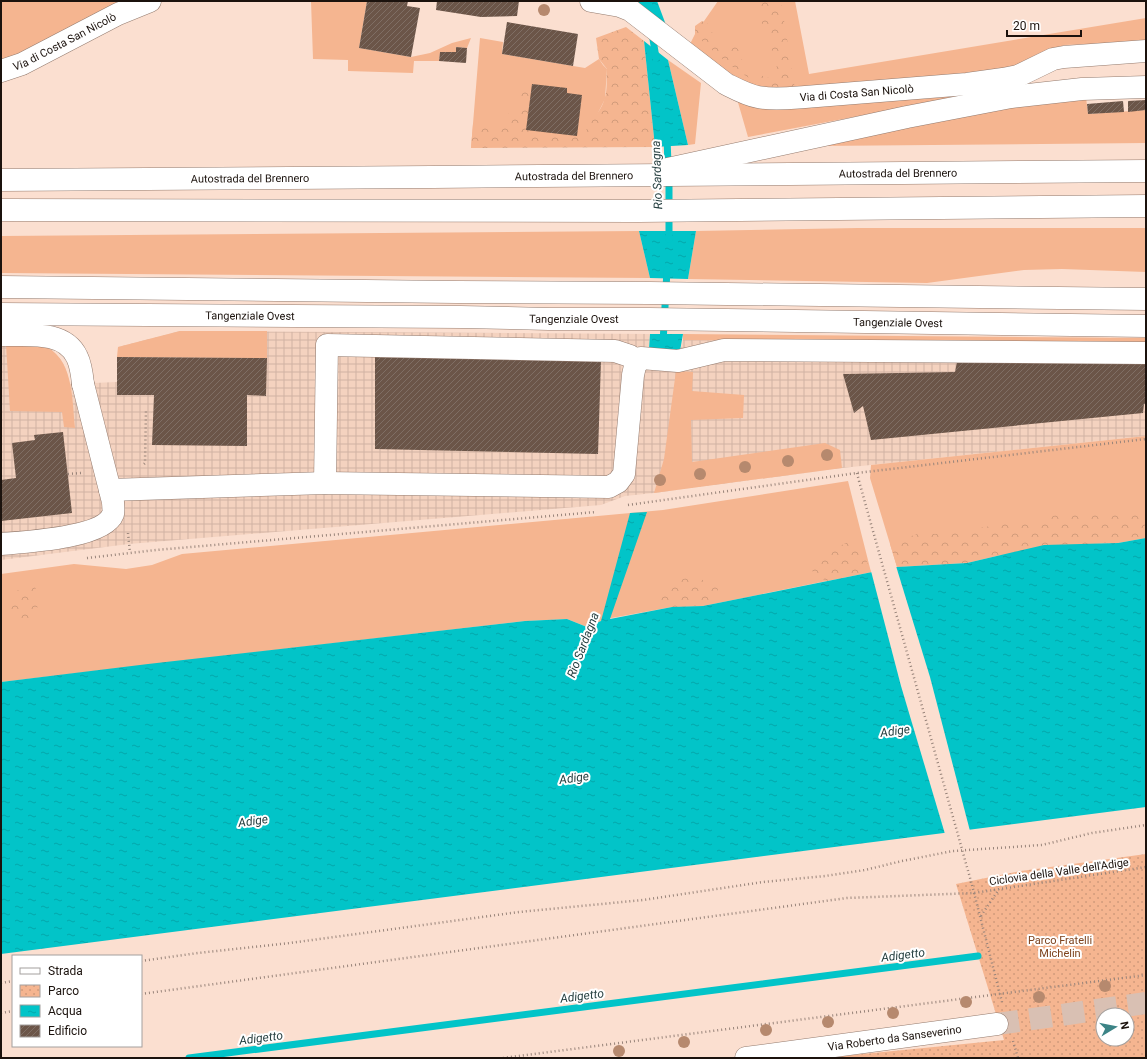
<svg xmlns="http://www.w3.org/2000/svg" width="1147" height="1059" viewBox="0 0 1147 1059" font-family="Roboto,sans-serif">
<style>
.industrial{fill:url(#industrial-grid)}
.green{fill:#f5b590}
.forest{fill:url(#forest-crowns)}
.park{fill:url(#park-dots);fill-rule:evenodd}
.water{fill:url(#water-ripples)}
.pier{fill:#fbdfd0}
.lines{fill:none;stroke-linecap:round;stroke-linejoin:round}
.stream{stroke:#02c4c8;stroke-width:7}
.building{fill:url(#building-hatch)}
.minor-tunnel{stroke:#d9c0b3;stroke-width:22;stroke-dasharray:22 11;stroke-linecap:butt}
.minor-casing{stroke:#947b6e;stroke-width:23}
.highway-casing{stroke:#947b6e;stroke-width:23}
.path{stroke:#98847a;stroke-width:2.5;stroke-dasharray:1 3;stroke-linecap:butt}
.minor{stroke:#fff;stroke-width:22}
.highway{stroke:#fff;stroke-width:22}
.path-bridge{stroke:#98847a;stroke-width:2.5;stroke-dasharray:1 3;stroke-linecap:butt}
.tree{fill:#b6896e}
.labels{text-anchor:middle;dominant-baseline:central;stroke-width:4;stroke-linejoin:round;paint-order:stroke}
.street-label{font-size:11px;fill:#1b120d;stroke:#fff}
.park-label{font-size:11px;fill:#7d431e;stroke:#fff}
.water-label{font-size:12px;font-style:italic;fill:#263f40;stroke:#fff}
</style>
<defs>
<pattern id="industrial-grid" width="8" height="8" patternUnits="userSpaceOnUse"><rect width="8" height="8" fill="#f4d2bf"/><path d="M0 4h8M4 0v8" fill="none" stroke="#d1b3a3"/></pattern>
<pattern id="forest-crowns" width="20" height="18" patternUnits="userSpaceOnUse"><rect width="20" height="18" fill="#f5b590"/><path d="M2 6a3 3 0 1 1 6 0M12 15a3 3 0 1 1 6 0" fill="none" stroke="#d19b7b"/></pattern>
<pattern id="park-dots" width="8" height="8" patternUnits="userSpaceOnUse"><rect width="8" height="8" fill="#f5b590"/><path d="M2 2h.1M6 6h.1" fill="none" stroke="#d19b7b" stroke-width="1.8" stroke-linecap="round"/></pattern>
<pattern id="water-ripples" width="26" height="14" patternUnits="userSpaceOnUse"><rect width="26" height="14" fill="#02c4c8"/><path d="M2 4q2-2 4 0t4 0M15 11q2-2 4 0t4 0" fill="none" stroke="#03a7ab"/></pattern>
<pattern id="building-hatch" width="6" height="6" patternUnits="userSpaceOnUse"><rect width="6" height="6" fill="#6b5548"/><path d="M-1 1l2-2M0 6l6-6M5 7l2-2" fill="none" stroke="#7f6e64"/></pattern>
</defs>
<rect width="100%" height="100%" fill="#fbdfd0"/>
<path class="industrial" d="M 180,331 L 650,334 L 649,349 L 680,351 L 683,340 L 1146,345 L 1146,436 L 842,468 L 654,493 L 625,496 L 601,505 L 129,544 L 1,560 L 1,344 L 51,349 L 61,360 L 65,367 L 70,384 L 117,382 L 118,347 Z"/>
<path class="green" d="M 1,1 L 119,1 L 43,45 L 1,60 Z
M 311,1 L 367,1 L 359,48 L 411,57 L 430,53 L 452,43 L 471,38 L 467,48 L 456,47 L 456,52 L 440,52 L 439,61 L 414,61 L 413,73 L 348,71 L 348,60 L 313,59 Z
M 718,1 L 795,1 L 809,74 L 1146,18 L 1146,42 L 1064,45 L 1009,71 L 769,90 L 750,85 L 718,66 L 690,44 L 695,34 Z
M 480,38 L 503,42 L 502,54 L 585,68 L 599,59 L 603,65 L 607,69 L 605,99 L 585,139 L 471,148 Z
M 668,60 L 701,83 L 695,144 L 688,145 Z
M 992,91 L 748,137 L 737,99 L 846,102 L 935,98 Z
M 1086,97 L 1088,114 L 1146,110 L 1146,143 L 817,146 L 987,111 Z
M 858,228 L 1146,228 L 1146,272 L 1062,269 L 1024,270 L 927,283 L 688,279 L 696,231 Z
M 639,231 L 650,278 L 1,273 L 1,236 Z
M 180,331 L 267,331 L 267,358 L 117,357 L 118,347 Z
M 683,334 L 1146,338 L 1146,345 L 683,340 Z
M 6,344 C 17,344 31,342 41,345 C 74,355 72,400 75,428 L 64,427 L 62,412 L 10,411 Z
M 676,371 L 693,372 L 692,391 L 744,395 L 743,418 L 691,420 L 692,462 L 825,443 L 840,450 L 842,468 L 654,493 L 664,459 Z
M 1146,436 L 1146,538 L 897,567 L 870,478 L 871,465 Z
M 848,481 L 871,572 L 703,606 L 672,607 L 606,619 L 587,627 L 567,619 L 525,621 L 1,682 L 1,574 L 74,564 L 126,569 L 152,565 L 182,554 L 663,510 Z"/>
<path class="forest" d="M 758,1 L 781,1 L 795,89 C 784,88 773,88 762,84 C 738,75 713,51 695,34 L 695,26 L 702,21 L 710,25 L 713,35 L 713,42 L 723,45 L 733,45 L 739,50 L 745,69 L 768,78 C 778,73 778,63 776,53 L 768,48 L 772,42 C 768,36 764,31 762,24 C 760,16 763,8 758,1 Z
M 626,27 L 644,41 L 655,147 L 471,148 L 473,124 L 494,126 L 501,124 L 509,113 L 519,113 L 521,89 L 525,85 L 532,84 L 526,130 L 577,136 L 585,139 C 585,121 600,116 604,100 C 608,91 606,79 607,69 L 599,59 L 596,38 Z
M 1095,510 L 1113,513 L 1146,515 L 1146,538 L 1118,543 L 1044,545 L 967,563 L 897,567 L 890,544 L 920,533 L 940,534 L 1030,520 L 1036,521 L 1066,512 Z
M 851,540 L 860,545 L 871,572 L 826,581 L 814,573 L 809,567 L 817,559 Z
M 693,576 L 717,586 L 718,590 L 703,606 L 672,607 L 654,604 L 662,591 L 673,588 L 676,581 Z
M 31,583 C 43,594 39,603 34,617 C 23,621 18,619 9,612 C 8,595 17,589 31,583 Z"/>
<path class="park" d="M 1146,854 L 1146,1058 L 833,1058 L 833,1057 L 1004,1040 L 956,884 L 1021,871 ZM 1103,1015 L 1127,1015 L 1127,1039 L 1103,1039 Z"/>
<path class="water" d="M 639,1 L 657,1 L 666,25 L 639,3 Z
M 644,41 L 668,60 L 688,145 L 655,147 Z
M 639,231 L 696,231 L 688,279 L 650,278 Z
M 650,334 L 683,334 L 680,351 L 649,349 Z
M 647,512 L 610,619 L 672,607 L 703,606 L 897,567 L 967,563 L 1044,545 L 1118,543 L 1146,538 L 1146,807 L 1,954 L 1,682 L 148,664 L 525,621 L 567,619 L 587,627 L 601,621 L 630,513 Z"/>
<path class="pier" d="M 896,566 L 930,677 L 970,831 L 945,834 L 901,686 L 871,571 Z"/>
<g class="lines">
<path class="stream" d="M 652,33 L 656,58
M 667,138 L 668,165
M 669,178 L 669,239
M 663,343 L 667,270
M 189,1058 L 978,956"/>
</g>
<path class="building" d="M 367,1 L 408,1 L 407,6 L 420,8 L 411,57 L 359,48 Z
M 437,1 L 519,1 L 517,16 L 481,17 L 436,10 Z
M 507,22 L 578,34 L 573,66 L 502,54 Z
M 456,47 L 467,48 L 466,63 L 439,61 L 440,52 L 456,52 Z
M 532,84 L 567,88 L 567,93 L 582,95 L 577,136 L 526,130 Z
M 1146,100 L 1146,110 L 1128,112 L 1128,101 Z
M 1123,101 L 1124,112 L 1088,114 L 1087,104 Z
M 117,357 L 267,358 L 266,396 L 247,395 L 247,446 L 152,445 L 154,395 L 117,395 Z
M 375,357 L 601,360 L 598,454 L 375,449 Z
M 957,362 L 1146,362 L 1146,404 L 1144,404 L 1143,413 L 871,440 L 863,406 L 854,413 L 843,374 L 955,372 Z
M 63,432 L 72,513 L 1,521 L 1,480 L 16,478 L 12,443 L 35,440 L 34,435 Z"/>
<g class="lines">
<path class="minor-tunnel" d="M 997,1024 L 1146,1003"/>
<g class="minor-casing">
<g id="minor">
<path id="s1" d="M 591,1 L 620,6 L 630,10 L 726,84 C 736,89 747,95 758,97 C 773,100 790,98 805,97 L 967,84 L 1003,79 L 1018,76 L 1053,59 L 1064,57 L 1146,51"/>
<path id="s2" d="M 1,71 L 22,64 L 118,14 L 150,1"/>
<path d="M 663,170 L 907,117 L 1011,97 L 1082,89 L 1146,87"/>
<path d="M 325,483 L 327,345 L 615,351 L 630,356 L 638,361"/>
<path d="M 110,490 L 325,483 L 609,487 L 618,482 L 624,474 L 633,375 L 635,366 L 641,358 L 678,361 L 724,350 L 1146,353"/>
<path d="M 1,544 C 24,542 104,538 113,514 C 114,511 113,505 113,502 L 83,384"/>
<path id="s3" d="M 746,1058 L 997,1024"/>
</g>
</g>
<g class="highway-casing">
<g id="highway">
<path id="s4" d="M 1,180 L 432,177 L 1146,171"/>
<path d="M 1,210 L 639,211 L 1146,206"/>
<path d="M 1,287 L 456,292 L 650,293 L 1146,299"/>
<path id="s5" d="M 1,314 L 461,317 L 549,319 L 650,319 L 1146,326"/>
<path d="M 1,335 C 25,336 64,329 77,357 C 81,365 82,374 83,384"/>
</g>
</g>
<path class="path" d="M 144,464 L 145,463 L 146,409
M 857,473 L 859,481
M 68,474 L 81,473
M 628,505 L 857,473 L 1146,439
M 128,533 L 130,553
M 87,558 L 156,550 L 596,512
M 972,885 L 1002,1002
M 981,916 L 999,889
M 141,961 L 198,953 L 290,943 L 519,912 L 643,900 L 763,882 L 825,876 L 865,870 L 902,861 L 953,851 L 1042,845 L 1092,833 L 1146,825
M 1,983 L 13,981
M 141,994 L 847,898 L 974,893 L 1146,867
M 1,1013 L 13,1011
M 1013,1041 L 1018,1058
M 503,1058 L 1146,975"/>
<use href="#minor" class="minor"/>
<use href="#highway" class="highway"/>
<path class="path-bridge" d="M 859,481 L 972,885"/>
</g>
<g class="tree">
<circle cx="544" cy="10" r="6"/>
<circle cx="827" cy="455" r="6"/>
<circle cx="788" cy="461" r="6"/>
<circle cx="745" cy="467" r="6"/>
<circle cx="700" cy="474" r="6"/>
<circle cx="660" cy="480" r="6"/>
<circle cx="1105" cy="986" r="6"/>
<circle cx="1039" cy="997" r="6"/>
<circle cx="966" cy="1002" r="6"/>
<circle cx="893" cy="1013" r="6"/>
<circle cx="828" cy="1022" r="6"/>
<circle cx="766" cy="1030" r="6"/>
<circle cx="684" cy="1042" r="6"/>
<circle cx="619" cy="1051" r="6"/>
</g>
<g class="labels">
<g class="street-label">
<text stroke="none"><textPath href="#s2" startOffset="70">Via di Costa San Nicolò</textPath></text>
<text stroke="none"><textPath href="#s1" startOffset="295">Via di Costa San Nicolò</textPath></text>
<text stroke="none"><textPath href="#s4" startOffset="897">Autostrada del Brennero</textPath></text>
<text stroke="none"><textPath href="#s4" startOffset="573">Autostrada del Brennero</textPath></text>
<text stroke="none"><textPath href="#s4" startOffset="249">Autostrada del Brennero</textPath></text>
<text stroke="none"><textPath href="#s5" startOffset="249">Tangenziale Ovest</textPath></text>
<text stroke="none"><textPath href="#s5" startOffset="573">Tangenziale Ovest</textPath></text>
<text stroke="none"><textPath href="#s5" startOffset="897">Tangenziale Ovest</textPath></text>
<text transform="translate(1059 872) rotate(-8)">Ciclovia della Valle dell'Adige</text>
<text stroke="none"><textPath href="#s3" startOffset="150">Via Roberto da Sanseverino</textPath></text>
</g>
<g class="park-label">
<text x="1060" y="940">Parco Fratelli<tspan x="1060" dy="13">Michelin</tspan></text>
</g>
<g class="water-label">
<text transform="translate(657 175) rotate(-92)">Rio Sardagna</text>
<text transform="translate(583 645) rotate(-69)">Rio Sardagna</text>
<text transform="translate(895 731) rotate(-8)">Adige</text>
<text transform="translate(574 778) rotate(-8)">Adige</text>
<text transform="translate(253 821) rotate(-8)">Adige</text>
<text transform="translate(903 955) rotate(-7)">Adigetto</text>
<text transform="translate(582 996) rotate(-7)">Adigetto</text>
<text transform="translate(261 1038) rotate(-7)">Adigetto</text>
</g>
</g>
<rect width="1147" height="1059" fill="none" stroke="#1b120d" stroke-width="4"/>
<rect x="12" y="955" width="130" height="92" fill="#ffffff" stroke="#a4a09e"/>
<rect x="20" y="968" width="20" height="6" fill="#ffffff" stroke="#a4a09e"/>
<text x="48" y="975" font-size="12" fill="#1b120d">Strada</text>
<rect x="20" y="985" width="20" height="12" fill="url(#park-dots)" stroke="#a4a09e"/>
<text x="48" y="995" font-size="12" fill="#1b120d">Parco</text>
<rect x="20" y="1005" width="20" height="12" fill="url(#water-ripples)" stroke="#a4a09e"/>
<text x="48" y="1015" font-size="12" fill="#1b120d">Acqua</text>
<rect x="20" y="1025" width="20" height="12" fill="url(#building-hatch)" stroke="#a4a09e"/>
<text x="48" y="1035" font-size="12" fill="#1b120d">Edificio</text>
<g transform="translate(1115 1027) rotate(80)"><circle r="19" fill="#ffffff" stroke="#a4a09e"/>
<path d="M0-3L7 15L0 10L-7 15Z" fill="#3c8486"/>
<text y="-6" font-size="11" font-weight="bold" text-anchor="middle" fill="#1b120d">N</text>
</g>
<path d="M1007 30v6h74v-6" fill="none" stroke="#1b120d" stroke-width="2"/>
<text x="1013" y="30" font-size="12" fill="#1b120d" stroke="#ffffff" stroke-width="3" paint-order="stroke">20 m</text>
</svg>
